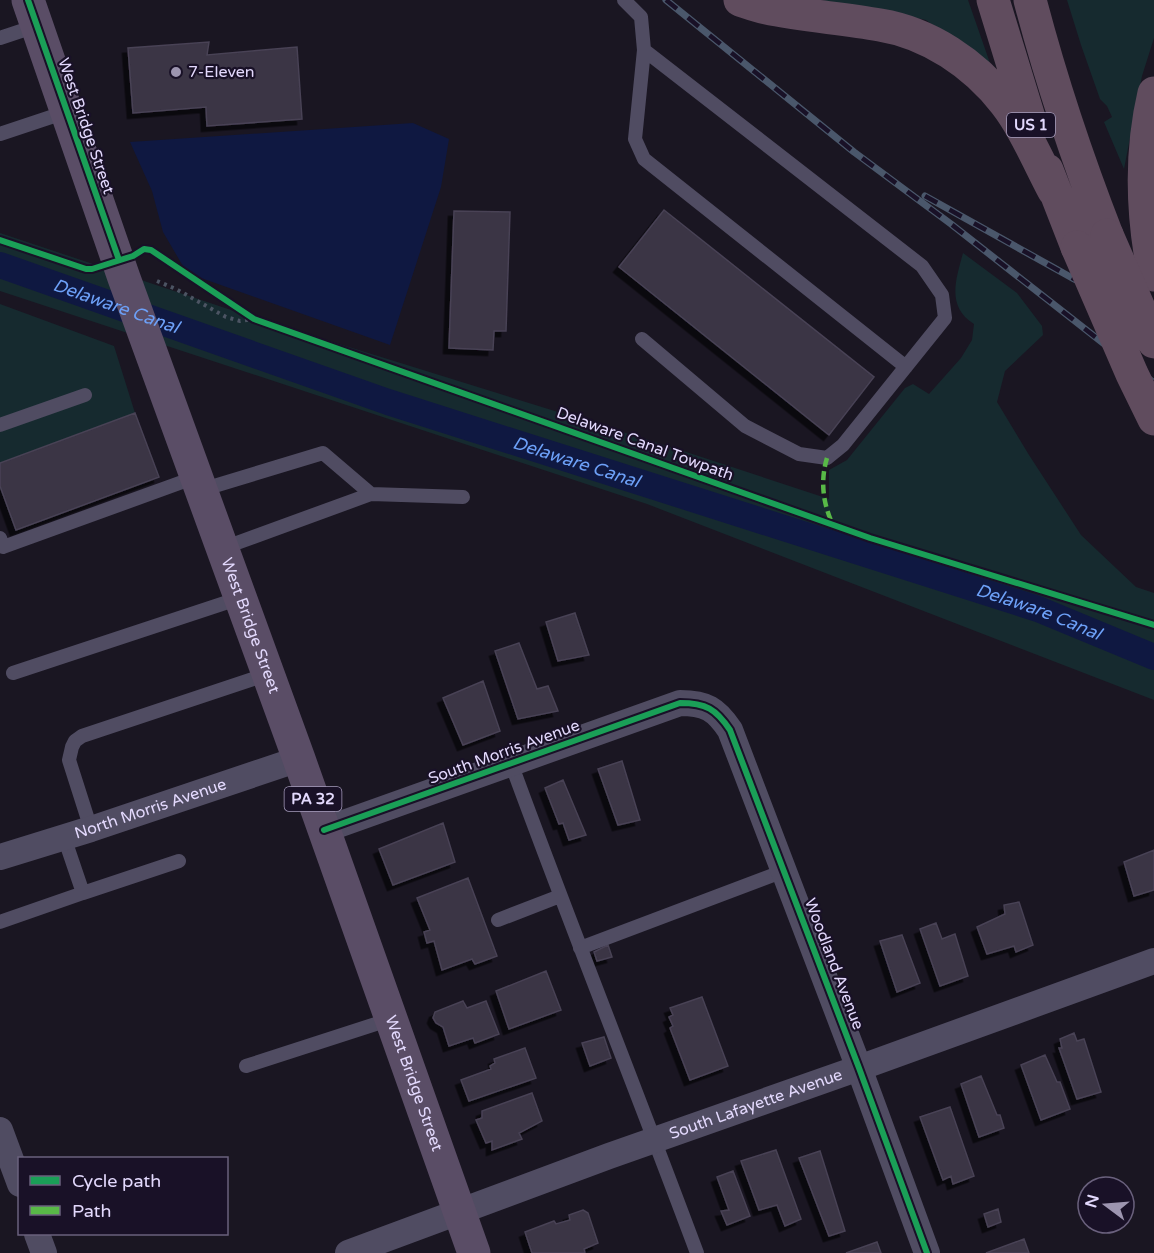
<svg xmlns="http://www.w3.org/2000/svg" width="1154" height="1253" viewBox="0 0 1154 1253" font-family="'Varela Round',sans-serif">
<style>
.green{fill:#162a2f}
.water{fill:#0f1841}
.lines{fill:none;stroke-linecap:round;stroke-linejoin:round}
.canal{stroke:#0f1841;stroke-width:26}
.building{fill:#3a3444;stroke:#484255;stroke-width:1.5;filter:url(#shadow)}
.path{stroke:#4c5463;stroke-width:4;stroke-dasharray:3 4.5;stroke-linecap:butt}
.lane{stroke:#504c62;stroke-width:14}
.street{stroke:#504c62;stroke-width:26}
.primary{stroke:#5a4d66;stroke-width:33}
.highway{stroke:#604c5e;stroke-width:33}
.rail-casing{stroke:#4a576b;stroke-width:7}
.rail{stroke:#191127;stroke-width:4.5;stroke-dasharray:14;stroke-linecap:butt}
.highway-bridge{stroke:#604c5e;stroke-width:33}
.quiet{stroke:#58b947;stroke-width:4.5;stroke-dasharray:9 4.5;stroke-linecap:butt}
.cycleway-casing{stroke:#191127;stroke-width:10}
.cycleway{stroke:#1a9f57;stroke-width:6}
.poi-dot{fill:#9d95b0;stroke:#191127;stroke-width:2}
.labels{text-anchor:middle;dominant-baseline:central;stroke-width:4.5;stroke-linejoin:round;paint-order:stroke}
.shield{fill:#191127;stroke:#a69dbd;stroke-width:1.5}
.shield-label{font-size:15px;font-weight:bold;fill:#e3d9fd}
.poi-label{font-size:16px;fill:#e3d9fd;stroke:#191127;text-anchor:start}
.street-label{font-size:16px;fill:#e3d9fd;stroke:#191127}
.water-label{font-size:18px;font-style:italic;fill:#6da0f7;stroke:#191127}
</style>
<defs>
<filter id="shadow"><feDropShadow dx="-5.5" dy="5.5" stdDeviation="0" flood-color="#0009"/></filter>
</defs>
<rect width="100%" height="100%" fill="#1a1622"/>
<path class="green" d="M 820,0 L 968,0 L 991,66 L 926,20 L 884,11 Z
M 1067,0 L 1154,0 L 1154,38 L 1142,76 L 1124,169 L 1104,122 L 1112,117 L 1107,106 L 1100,99 L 1081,45 Z
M 0,233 L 249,316 L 677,449 L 829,499 L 829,470 L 847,460 L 905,388 L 913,384 L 929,394 L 961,358 L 972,340 L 974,324 C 946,307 956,279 963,253 L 1017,293 L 1042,326 L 1043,335 L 1005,371 L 997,402 L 1029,455 L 1081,535 L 1136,587 L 1154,593 L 1154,700 L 647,504 L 0,291 Z
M 0,304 L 114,346 L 135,413 L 0,463 Z"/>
<path class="water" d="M 413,123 L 449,139 L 441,187 L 390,345 L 187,273 L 163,232 L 152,191 L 130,142 Z"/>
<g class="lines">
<path class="canal" id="s1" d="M 0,265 L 388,402 L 1038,609 L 1154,657"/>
</g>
<path class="building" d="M 209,42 L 207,55 L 297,47 L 302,119 L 207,126 L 206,107 L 133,113 L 128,48 Z
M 664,210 L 874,377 L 829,435 L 619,267 Z
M 454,211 L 510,212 L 506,331 L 494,331 L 493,350 L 449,348 Z
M 135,413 L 159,477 L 16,530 L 0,486 L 0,463 Z
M 575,613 L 589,655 L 558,661 L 546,622 Z
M 519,643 L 537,689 L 548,686 L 558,711 L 518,719 L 495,651 Z
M 483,681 L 500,731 L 463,745 L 443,698 Z
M 622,761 L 640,820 L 618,825 L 598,769 Z
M 563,780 L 586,835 L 569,840 L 563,823 L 559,824 L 545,788 Z
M 443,823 L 455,862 L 393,885 L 379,849 Z
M 1154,850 L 1154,890 L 1134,896 L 1124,862 Z
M 468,878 L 497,956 L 475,964 L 472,959 L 442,970 L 434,941 L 427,943 L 424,932 L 430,930 L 417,898 Z
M 1019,902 L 1033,945 L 1016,952 L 1014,946 L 987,954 L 977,927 L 1005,914 L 1004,905 Z
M 936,923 L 942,939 L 955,934 L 968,976 L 940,986 L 920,929 Z
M 902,935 L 920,983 L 897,992 L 880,941 Z
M 608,945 L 612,957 L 597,961 L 594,952 Z
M 546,971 L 561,1010 L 509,1029 L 496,991 Z
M 702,997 L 728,1066 L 690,1080 L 670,1028 L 673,1026 L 669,1017 L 673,1015 L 670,1008 Z
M 463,1001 L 467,1008 L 486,1001 L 499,1034 L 475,1043 L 473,1038 L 449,1046 L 443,1027 L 436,1023 L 433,1018 L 435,1012 Z
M 1074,1033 L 1077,1041 L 1084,1039 L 1101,1092 L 1077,1099 L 1059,1048 L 1062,1048 L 1060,1039 Z
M 604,1037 L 611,1058 L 590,1066 L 582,1043 Z
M 525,1048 L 536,1078 L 469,1101 L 461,1080 L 491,1069 L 490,1066 L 495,1063 L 494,1059 Z
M 1045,1055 L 1057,1082 L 1060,1082 L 1070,1109 L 1041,1120 L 1021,1065 Z
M 981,1076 L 997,1115 L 1000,1115 L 1004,1128 L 979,1137 L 961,1084 Z
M 532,1093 L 542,1121 L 519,1133 L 522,1139 L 492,1150 L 492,1141 L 486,1143 L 476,1120 L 482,1118 L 482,1111 Z
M 950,1107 L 974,1176 L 953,1184 L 951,1176 L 943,1180 L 920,1117 Z
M 776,1150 L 801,1219 L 785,1226 L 777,1205 L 759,1210 L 741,1161 Z
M 820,1151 L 845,1231 L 829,1236 L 799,1158 Z
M 733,1171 L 750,1216 L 727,1225 L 721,1211 L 729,1210 L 717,1177 Z
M 998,1209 L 1001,1222 L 988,1227 L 984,1214 Z
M 583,1210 L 588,1213 L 598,1243 L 584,1249 L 585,1253 L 532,1253 L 525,1232 L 554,1221 L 556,1224 L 570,1220 L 569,1215 Z
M 1024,1239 L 1029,1253 L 986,1253 Z
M 877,1242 L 881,1253 L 846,1253 Z"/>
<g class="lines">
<path class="path" d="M 157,281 L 176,289 L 226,317 L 240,321 L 254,319"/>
<path class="lane" d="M 624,0 L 641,17 L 644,50 L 922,266 L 942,295 L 945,318 L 843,445 L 827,458 L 799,454 L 745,426 L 642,339
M 0,38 L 36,26
M 644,50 L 635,139 L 644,159 L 906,367
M 0,134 L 66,112
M 0,425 L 85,395
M 201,490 L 323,453 L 371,494
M 0,538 L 3,547 L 196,477
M 223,548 L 371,494 L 463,497
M 13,673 L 240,598
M 511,763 C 571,927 636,1089 697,1253
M 91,829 L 69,760 L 72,747 L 75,741 L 82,736 L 268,674
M 64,837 L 83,893 L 179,861
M 498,920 L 560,896
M 0,922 L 83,893
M 580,948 L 784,871
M 246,1066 L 391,1019"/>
<g class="street">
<path d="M 324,830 L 680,703 C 706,703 716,709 730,730 L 859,1068 L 927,1253"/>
<path id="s2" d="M 0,857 L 91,829 L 299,759"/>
<path d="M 0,1130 L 20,1184"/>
<path d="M 37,1234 L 44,1253"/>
<path id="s3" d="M 348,1253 L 609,1156 L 859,1068 L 1154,961"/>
</g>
<path class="primary" id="s4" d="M 28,0 L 124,278 L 299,759 L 474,1253"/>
<path class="highway" d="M 740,0 C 749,3 757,6 766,8 C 803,16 842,18 880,25 C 929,33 975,64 1005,103 C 1024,127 1039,163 1054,191
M 993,0 L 1031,124
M 1030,0 C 1051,80 1077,158 1107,235
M 1154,93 C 1140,153 1142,215 1154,275
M 1047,170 L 1077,247"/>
<g class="rail-casing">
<path id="rail" d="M 666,0 L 854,152 L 951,224 L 1154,383
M 925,196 L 1074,279 L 1154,320"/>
</g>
<use href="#rail" class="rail"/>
<path class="highway-bridge" d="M 1107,235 L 1154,342
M 1077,247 L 1132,374 L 1154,419"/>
<path class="quiet" d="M 827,458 C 820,481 823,504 833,525"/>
<g class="cycleway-casing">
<path id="cycleway" d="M 28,0 L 119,260
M 0,240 L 86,269 L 92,269 L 133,256 L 144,249 L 151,250 L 254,319 L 870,538 L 1154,625
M 324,830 L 680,703 C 706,703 716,709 730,730 L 859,1068 L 927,1253"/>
</g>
<use href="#cycleway" class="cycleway"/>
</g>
<circle class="poi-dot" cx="176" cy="72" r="6"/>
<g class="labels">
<g class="shield">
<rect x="1007" y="113" width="48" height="24" rx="4.5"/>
<rect x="284.5" y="787" width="57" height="24" rx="4.5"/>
</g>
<g class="shield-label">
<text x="1031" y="125">US 1</text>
<text x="313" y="799">PA 32</text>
</g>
<g class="poi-label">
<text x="188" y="72">7-Eleven</text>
</g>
<g class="street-label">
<text transform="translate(86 126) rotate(71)">West Bridge Street</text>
<text transform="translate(645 444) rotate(20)">Delaware Canal Towpath</text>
<text stroke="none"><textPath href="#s4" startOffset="664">West Bridge Street</textPath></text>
<text transform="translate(504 752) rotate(-20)">South Morris Avenue</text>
<text stroke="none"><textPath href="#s2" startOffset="158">North Morris Avenue</textPath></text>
<text transform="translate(834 964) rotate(69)">Woodland Avenue</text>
<text stroke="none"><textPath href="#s4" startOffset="1150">West Bridge Street</textPath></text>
<text stroke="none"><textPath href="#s3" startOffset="434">South Lafayette Avenue</textPath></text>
</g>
<g class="water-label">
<text stroke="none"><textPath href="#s1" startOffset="123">Delaware Canal</textPath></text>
<text stroke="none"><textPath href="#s1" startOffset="609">Delaware Canal</textPath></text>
<text stroke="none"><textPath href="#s1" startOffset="1095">Delaware Canal</textPath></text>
</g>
</g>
<rect x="18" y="1157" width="210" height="78" fill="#191127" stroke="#6a617d" stroke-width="1.5"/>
<rect x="30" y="1176" width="30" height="9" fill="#1a9f57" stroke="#6a617d" stroke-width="1.5"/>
<text x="72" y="1187" font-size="18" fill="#e3d9fd">Cycle path</text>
<rect x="30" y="1206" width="30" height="9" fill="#58b947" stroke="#6a617d" stroke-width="1.5"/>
<text x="72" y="1217" font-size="18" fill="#e3d9fd">Path</text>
<g transform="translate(1106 1205) rotate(286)"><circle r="28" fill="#191127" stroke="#6a617d" stroke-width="1.5"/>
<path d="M0-4.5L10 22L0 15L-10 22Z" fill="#9d95b0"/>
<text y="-9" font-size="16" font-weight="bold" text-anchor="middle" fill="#e3d9fd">N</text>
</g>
</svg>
